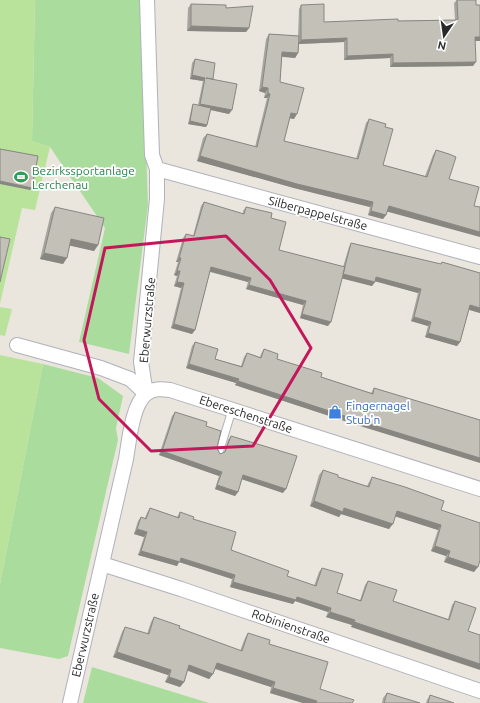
<svg xmlns="http://www.w3.org/2000/svg" width="480" height="703" viewBox="0 0 480 703" font-family="Ubuntu,sans-serif">
<style>
.green{fill:#aadd9d}
.pitch{fill:#b9e39a}
.lines{fill:none;stroke-linecap:round;stroke-linejoin:round}
.service-casing{stroke:#b0b1bc;stroke-width:9}
.minor-casing{stroke:#b0b1bc;stroke-width:16}
.service{stroke:#fff;stroke-width:7}
.minor{stroke:#fff;stroke-width:14}
.wall{fill:#a8a59e}
.shaded-wall{fill:#888681}
.building{fill:#c3c0b8;stroke:#888681}
.marked{fill:none;stroke:#c2185b;stroke-width:3;stroke-linejoin:round}
.labels{text-anchor:middle;dominant-baseline:central;stroke-width:3.5;stroke-linejoin:round;paint-order:stroke}
.leisure-label{font-size:12px;fill:#27864d;stroke:#fff;text-anchor:start}
.street-label{font-size:12px;fill:#292929;stroke:#fff}
.shop-label{font-size:12px;fill:#366cbe;stroke:#fff;text-anchor:start}
</style>
<rect width="100%" height="100%" fill="#eae6dd"/>
<path class="green" d="M 35,0 L 141,0 L 148,205 L 129,354 L 79,342 L 105,228 L 50,147 L 32,141 Z
M 43,364 L 98,378 L 123,396 L 116,428 L 118,440 L 68,656 L 59,659 L 0,648 L 0,584 Z
M 92,667 L 209,703 L 83,703 Z"/>
<path class="pitch" d="M 0,0 L 35,0 L 32,141 L 50,147 L 35,210 L 22,208 L 0,304 Z
M 0,307 L 12,309 L 5,336 L 0,335 Z
M 0,355 L 43,364 L 0,584 Z"/>
<g class="lines">
<g class="service-casing">
<path id="service" d="M 219,453 L 232,410"/>
</g>
<g class="minor-casing">
<path id="minor" d="M 157,169 L 480,257
M 17,345 L 101,368 L 130,379 L 146,394
M 146,394 L 141,362 L 157,199 L 157,169 L 152,155 L 147,0
M 102,564 L 181,589 L 480,691
M 70,703 L 126,459 C 129,442 132,405 146,394 C 153,388 162,389 170,390 L 480,489"/>
</g>
<use href="#service" class="service"/>
<use href="#minor" class="minor"/>
</g>
<path class="wall" d="M 457,0 L 476,0 L 476,5 L 480,5 L 480,41 L 475,41 L 473,66 L 390,67 L 390,58 L 344,60 L 344,42 L 299,44 L 298,53 L 295,58 L 282,57 L 280,82 L 294,119 L 290,118 L 284,141 L 356,159 L 366,123 L 369,119 L 385,127 L 383,165 L 425,176 L 433,155 L 436,150 L 456,157 L 387,211 L 386,215 L 383,219 L 368,215 L 370,207 L 294,188 L 197,161 L 203,138 L 207,134 L 255,147 L 267,98 L 264,98 L 265,93 L 259,91 L 266,39 L 269,34 L 298,36 L 299,9 L 301,5 L 324,22 L 455,20 L 454,3 Z
M 191,4 L 226,8 L 249,28 L 246,32 L 187,31 L 188,8 Z
M 195,59 L 212,79 L 229,114 L 210,110 L 207,125 L 206,127 L 188,124 L 192,106 L 193,104 L 198,105 L 203,81 L 190,79 L 192,63 Z
M 204,202 L 243,214 L 243,211 L 246,207 L 271,218 L 279,250 L 343,267 L 349,247 L 351,243 L 441,264 L 442,262 L 480,273 L 480,313 L 469,310 L 460,342 L 457,346 L 425,337 L 428,326 L 411,321 L 418,293 L 375,281 L 372,286 L 342,278 L 328,326 L 300,318 L 303,305 L 246,289 L 248,282 L 210,272 L 195,330 L 192,334 L 171,328 L 181,288 L 174,286 L 177,276 L 174,275 L 178,262 L 176,262 L 183,238 L 186,234 L 193,236 L 201,206 Z
M 55,207 L 98,245 L 94,251 L 70,245 L 63,264 L 40,259 L 51,213 Z
M 195,342 L 215,359 L 241,366 L 244,357 L 247,353 L 260,357 L 261,354 L 264,349 L 277,359 L 321,377 L 371,393 L 374,388 L 480,420 L 360,426 L 235,385 L 236,383 L 186,368 L 192,346 Z
M 175,412 L 206,426 L 220,454 L 224,453 L 228,440 L 231,436 L 283,493 L 242,479 L 238,492 L 235,496 L 215,489 L 219,476 L 159,455 L 172,416 Z
M 323,470 L 338,477 L 367,486 L 369,482 L 372,477 L 441,510 L 474,572 L 444,562 L 446,556 L 431,551 L 438,530 L 395,516 L 389,529 L 341,514 L 339,517 L 310,506 L 319,475 Z
M 150,508 L 177,517 L 180,512 L 193,519 L 231,550 L 287,576 L 314,586 L 319,572 L 322,568 L 337,593 L 360,600 L 365,585 L 368,581 L 393,601 L 448,619 L 452,605 L 455,601 L 468,631 L 351,627 L 352,625 L 326,617 L 328,612 L 295,601 L 293,604 L 230,587 L 232,579 L 179,562 L 177,566 L 138,555 L 144,537 L 134,534 L 138,521 L 141,517 L 145,518 L 147,513 Z
M 154,617 L 179,628 L 240,651 L 245,638 L 248,633 L 269,644 L 320,689 L 352,703 L 303,703 L 270,693 L 271,687 L 215,669 L 213,674 L 209,679 L 188,670 L 184,682 L 180,687 L 165,682 L 168,675 L 113,657 L 122,632 L 125,627 L 147,634 L 151,622 Z
M 387,693 L 420,703 L 382,703 L 383,698 Z
M 430,695 L 454,703 L 426,703 L 427,700 Z"/>
<path class="shaded-wall" d="M 191,26 L 249,28 L 246,32 L 187,31 Z
M 475,37 L 480,37 L 480,41 L 472,41 Z
M 347,38 L 344,42 L 298,44 L 301,40 Z
M 282,52 L 298,53 L 295,58 L 279,56 Z
M 393,54 L 390,58 L 344,60 L 347,56 Z
M 476,62 L 473,66 L 390,67 L 393,63 Z
M 192,75 L 205,78 L 203,81 L 190,79 Z
M 262,87 L 268,88 L 265,93 L 259,91 Z
M 268,93 L 270,94 L 267,98 L 264,98 Z
M 200,104 L 232,110 L 229,114 L 198,107 Z
M 291,113 L 297,114 L 294,119 L 288,118 Z
M 190,121 L 207,125 L 206,127 L 188,124 Z
M 200,156 L 373,202 L 370,207 L 294,188 L 197,161 Z
M 0,181 L 32,188 L 30,190 L 0,184 Z
M 389,206 L 480,232 L 480,237 L 385,211 Z
M 371,211 L 386,215 L 383,219 L 368,215 Z
M 71,239 L 98,245 L 94,251 L 67,245 Z
M 44,253 L 67,258 L 63,264 L 40,259 Z
M 179,258 L 181,258 L 178,262 L 176,262 Z
M 211,267 L 251,278 L 248,282 L 208,271 Z
M 177,271 L 180,271 L 177,276 L 174,275 Z
M 343,274 L 375,282 L 372,286 L 340,278 Z
M 376,277 L 421,289 L 418,293 L 374,281 Z
M 177,282 L 184,283 L 181,288 L 174,286 Z
M 249,285 L 306,301 L 303,305 L 246,289 Z
M 470,305 L 480,308 L 480,313 L 467,309 Z
M 302,314 L 331,322 L 328,326 L 300,318 Z
M 414,317 L 431,322 L 428,326 L 411,321 Z
M 174,324 L 195,330 L 192,334 L 171,328 Z
M 428,333 L 460,342 L 457,346 L 425,337 Z
M 189,364 L 239,379 L 236,383 L 186,368 Z
M 238,381 L 480,458 L 480,463 L 360,426 L 235,385 Z
M 162,451 L 222,472 L 219,476 L 159,455 Z
M 243,475 L 286,489 L 283,493 L 241,479 Z
M 217,485 L 238,492 L 235,496 L 215,489 Z
M 314,501 L 344,508 L 393,524 L 389,529 L 341,514 L 339,517 L 310,506 Z
M 397,511 L 441,525 L 438,530 L 394,516 Z
M 137,529 L 147,532 L 144,537 L 134,534 Z
M 435,546 L 450,551 L 446,556 L 431,551 Z
M 141,551 L 181,558 L 235,575 L 232,579 L 179,562 L 177,566 L 138,555 Z
M 448,557 L 478,567 L 474,572 L 444,562 Z
M 233,582 L 297,597 L 331,608 L 328,612 L 295,601 L 293,604 L 230,587 Z
M 330,612 L 355,620 L 352,625 L 326,617 Z
M 354,622 L 480,664 L 480,670 L 351,627 Z
M 117,652 L 171,670 L 168,675 L 113,657 Z
M 217,663 L 275,682 L 271,687 L 213,668 Z
M 189,665 L 213,674 L 209,679 L 186,670 Z
M 169,677 L 184,682 L 180,687 L 165,682 Z
M 273,688 L 317,701 L 316,703 L 303,703 L 270,693 Z"/>
<path class="building" d="M 457,0 L 476,0 L 476,5 L 480,5 L 480,37 L 475,37 L 476,62 L 393,63 L 393,54 L 347,56 L 347,38 L 301,40 L 301,5 L 324,4 L 324,22 L 398,19 L 398,21 L 458,20 Z
M 191,4 L 226,5 L 226,8 L 253,6 L 249,28 L 191,26 Z
M 269,34 L 299,36 L 298,53 L 282,52 L 280,82 L 304,88 L 297,114 L 291,113 L 284,141 L 358,159 L 369,119 L 386,124 L 385,127 L 393,129 L 383,165 L 427,177 L 436,150 L 449,154 L 456,157 L 449,179 L 479,187 L 474,206 L 480,207 L 480,232 L 389,206 L 386,215 L 371,211 L 373,202 L 297,184 L 200,156 L 207,134 L 257,147 L 270,94 L 268,93 L 268,88 L 262,87 Z
M 195,59 L 215,63 L 213,79 L 206,78 L 237,84 L 232,110 L 200,104 L 205,78 L 192,75 Z
M 193,104 L 211,108 L 207,125 L 190,121 Z
M 0,149 L 38,156 L 32,188 L 0,181 Z
M 204,202 L 244,214 L 246,207 L 272,213 L 271,218 L 286,222 L 279,250 L 345,267 L 331,322 L 302,314 L 306,301 L 249,285 L 251,278 L 211,267 L 195,330 L 174,324 L 184,283 L 177,282 L 180,271 L 177,271 L 181,258 L 179,258 L 186,234 L 194,236 Z
M 55,207 L 104,218 L 98,245 L 71,239 L 67,258 L 44,253 Z
M 0,237 L 10,239 L 0,282 Z
M 351,243 L 441,264 L 442,262 L 480,273 L 480,308 L 470,305 L 460,342 L 428,333 L 431,322 L 414,317 L 421,289 L 376,277 L 375,282 L 343,274 Z
M 195,342 L 218,349 L 215,359 L 242,367 L 247,353 L 261,358 L 264,349 L 278,354 L 277,359 L 322,373 L 321,377 L 373,394 L 374,388 L 480,420 L 480,458 L 363,422 L 238,381 L 239,379 L 189,364 Z
M 175,412 L 207,422 L 206,426 L 221,431 L 217,448 L 220,454 L 225,452 L 231,436 L 297,456 L 286,489 L 243,475 L 238,492 L 217,485 L 222,472 L 162,451 Z
M 323,470 L 338,475 L 338,477 L 369,487 L 372,477 L 405,487 L 444,501 L 441,510 L 480,523 L 480,560 L 478,567 L 448,557 L 450,551 L 435,546 L 441,525 L 397,511 L 393,524 L 344,508 L 343,512 L 314,501 Z
M 150,508 L 179,518 L 180,512 L 194,517 L 193,519 L 236,532 L 231,550 L 289,571 L 287,576 L 316,586 L 322,568 L 343,574 L 337,593 L 361,601 L 368,581 L 397,590 L 393,601 L 449,620 L 455,601 L 476,608 L 468,631 L 480,635 L 480,664 L 354,622 L 355,620 L 330,612 L 331,608 L 297,597 L 296,600 L 233,582 L 235,575 L 181,558 L 180,562 L 141,551 L 147,532 L 137,529 L 141,517 L 146,519 Z
M 154,617 L 180,626 L 179,628 L 242,651 L 248,633 L 270,640 L 269,644 L 328,662 L 320,689 L 354,700 L 352,703 L 316,703 L 317,701 L 273,688 L 275,682 L 217,663 L 213,674 L 189,665 L 184,682 L 169,677 L 171,670 L 117,652 L 125,627 L 149,634 Z
M 387,693 L 420,703 L 384,703 Z
M 430,695 L 454,703 L 428,703 Z"/>
<path class="marked" d="M 226,236 L 270,280 L 311,348 L 253,446 L 151,451 L 99,399 L 84,340 L 105,248 Z"/>
<defs>
<g id="stadium-bare" transform="scale(1.08)"><path d="M0-5a6.5 5 0 1 0 0 10a6.5 5 0 1 0 0-10ZM-3.5-1.8h7v3.6h-7Z" fill="#2e9e5b" stroke="#fff" stroke-width="2.5" paint-order="stroke"/></g>
<g id="shop-bare" transform="scale(1.08)"><path d="M-5-2.5h2.3a2.7 3.5 0 0 1 5.4 0H5L5.5 6h-11ZM-1.5-2.5h3a1.5 2.3 0 0 0-3 0Z" fill="#3f7fe0" stroke="#fff" stroke-width="2.5" paint-order="stroke"/></g>
</defs>
<g fill-rule="evenodd">
<use href="#stadium-bare" x="21" y="177"/>
<use href="#shop-bare" x="335" y="412"/>
</g>
<g class="labels">
<g class="leisure-label">
<text x="32" y="170">Bezirkssportanlage<tspan x="32" dy="14">Lerchenau</tspan></text>
</g>
<g class="street-label">
<text transform="translate(318 213) rotate(15)">Silberpappelstraße</text>
<text transform="translate(147 320) rotate(-85)">Eberwurzstraße</text>
<text transform="translate(246 414) rotate(18)">Ebereschenstraße</text>
<text transform="translate(291 626) rotate(19)">Robinienstraße</text>
<text transform="translate(85 635) rotate(-77)">Eberwurzstraße</text>
</g>
<g class="shop-label">
<text x="346" y="405">Fingernagel<tspan x="346" dy="14">Stub'n</tspan></text>
</g>
</g>
<g transform="translate(444 36) rotate(193)" stroke="#ffffff" stroke-width="3" paint-order="stroke">
<path d="M0-3L7 15L0 10L-7 15Z" fill="#292929"/>
<text y="-6" font-size="11" font-weight="bold" text-anchor="middle" fill="#292929">N</text>
</g>
</svg>
